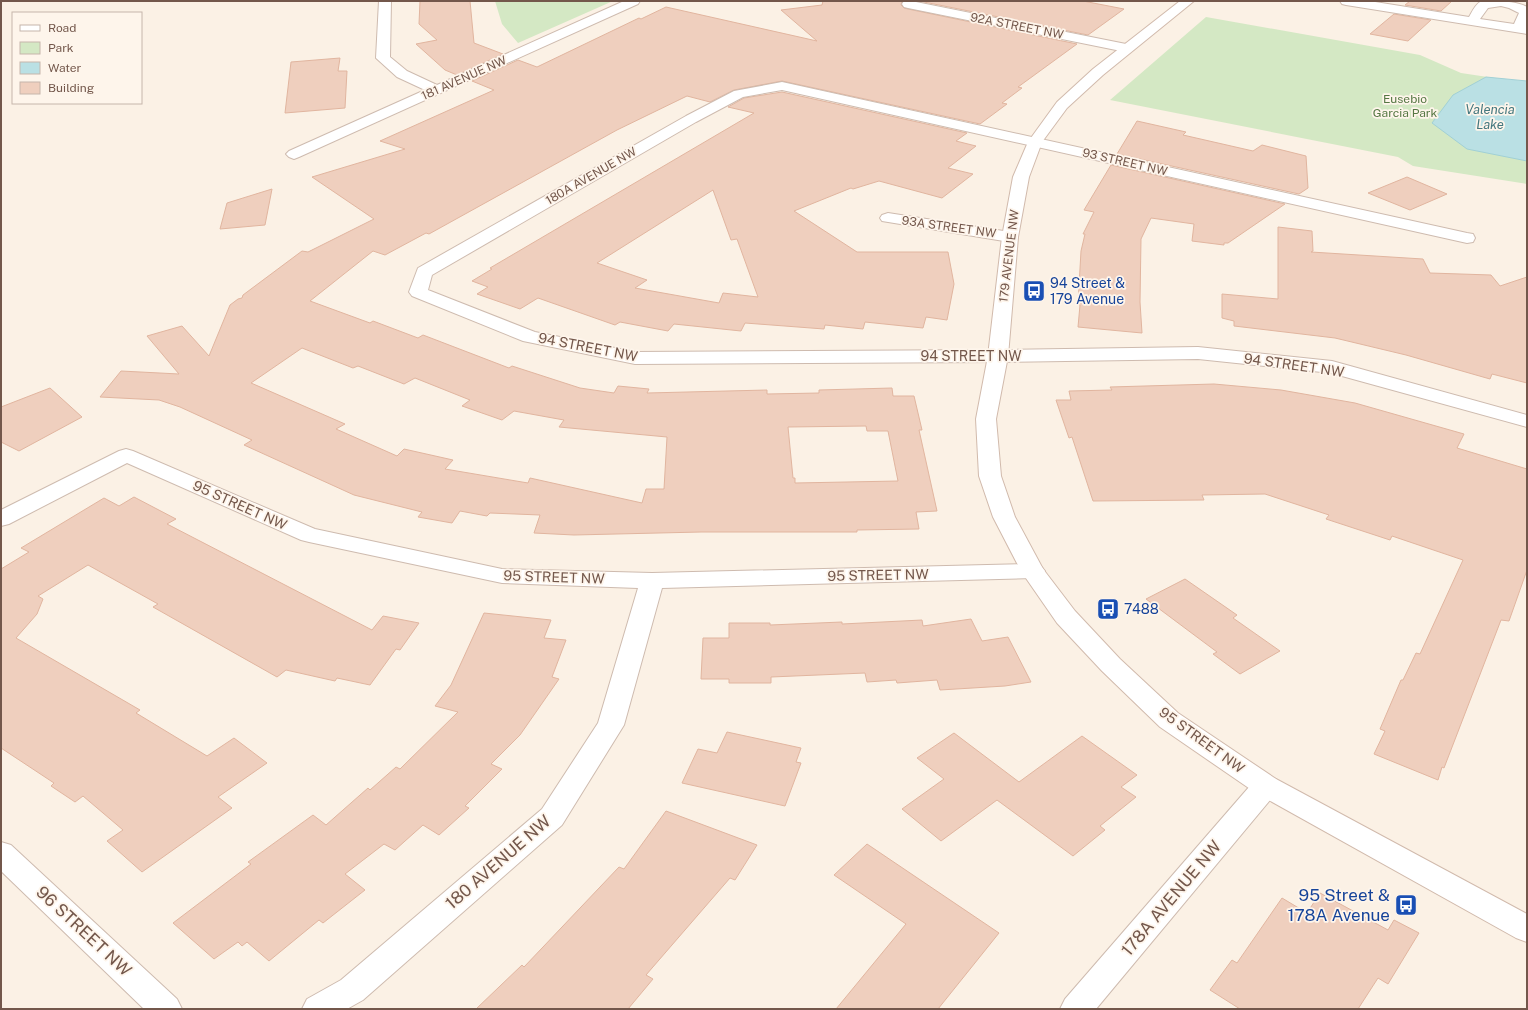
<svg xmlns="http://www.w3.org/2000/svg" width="1528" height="1010" viewBox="0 0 1528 1010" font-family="'Public Sans',sans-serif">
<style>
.green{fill:#d4e8c4}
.water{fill:#bae0e4;stroke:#a1d0d5}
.building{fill:#efcfbe;stroke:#e1b59f;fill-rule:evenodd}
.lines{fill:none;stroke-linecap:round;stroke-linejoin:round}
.street-casing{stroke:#cebbaf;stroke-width:2}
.secondary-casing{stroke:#d1baac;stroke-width:2}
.street{fill:#fff;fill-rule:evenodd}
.secondary{fill:#fff;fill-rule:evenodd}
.labels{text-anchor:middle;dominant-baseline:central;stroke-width:3.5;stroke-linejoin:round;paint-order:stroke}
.far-street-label{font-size:12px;fill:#73574b;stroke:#fef5eb}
.far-park-label{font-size:12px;fill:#567844;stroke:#fef5eb}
.far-water-label{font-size:13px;font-style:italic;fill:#43777e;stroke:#fef5eb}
.transit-label{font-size:14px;fill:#164399;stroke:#fef5eb;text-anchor:start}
.street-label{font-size:14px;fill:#73574b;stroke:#fef5eb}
.near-street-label{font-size:17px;fill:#73574b;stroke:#fef5eb}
.near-transit-label{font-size:17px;fill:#164399;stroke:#fef5eb;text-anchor:end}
</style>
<rect width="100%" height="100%" fill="#fbf1e5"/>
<path class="green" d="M 495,1 L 613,1 L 518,43 L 502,24 Z
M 1206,17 L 1420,55 L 1461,73 L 1527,83 L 1527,184 L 1413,166 L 1398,157 L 1110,100 Z"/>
<path class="water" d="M 1486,77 L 1527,81 L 1527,161 L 1467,149 L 1432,123 L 1453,95 Z"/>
<path class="building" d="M 420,1 L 470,1 L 474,43 L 503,54 L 457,75 L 445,70 L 416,44 L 437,40 L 419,24 Z
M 823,1 L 902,1 L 901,5 L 904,8 L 908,9 L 1077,44 L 1018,87 L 1022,88 L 1002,103 L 1007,104 L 980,124 L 782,81 L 734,90 L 710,102 L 687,96 L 617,130 L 429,234 L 426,233 L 385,255 L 373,251 L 310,301 L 370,323 L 373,321 L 418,338 L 423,335 L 509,368 L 512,366 L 580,388 L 614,393 L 618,386 L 649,389 L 647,393 L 767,390 L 767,394 L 819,393 L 819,390 L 892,388 L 893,396 L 914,396 L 922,430 L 919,430 L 937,511 L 916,512 L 919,529 L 857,530 L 857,532 L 701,532 L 574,535 L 534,533 L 540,515 L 490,513 L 487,516 L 460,511 L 452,523 L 418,517 L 422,512 L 354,495 L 244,445 L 252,440 L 180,407 L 159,400 L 100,397 L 121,371 L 179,374 L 147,336 L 182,326 L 209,356 L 230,305 L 238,299 L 242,298 L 243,295 L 302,251 L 308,252 L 374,219 L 312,177 L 405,149 L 380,141 L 494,90 L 472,81 L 518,60 L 537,67 L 639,18 L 641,19 L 666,7 L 817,41 L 781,10 L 822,5 ZM 302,348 L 353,368 L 358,366 L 404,384 L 415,378 L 470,400 L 462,406 L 502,420 L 514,411 L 564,420 L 559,427 L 667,437 L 664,489 L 646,489 L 642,503 L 530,478 L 528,483 L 445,469 L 453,460 L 404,449 L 397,456 L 336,429 L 345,424 L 251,383 ZM 866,426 L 867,431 L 888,431 L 898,481 L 795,483 L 795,478 L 793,478 L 788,427 Z
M 919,1 L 1083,1 L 1124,9 L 1088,35 Z
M 1410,1 L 1452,1 L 1441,11 L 1405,5 Z
M 1394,14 L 1431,20 L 1408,41 L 1370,34 Z
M 340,58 L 338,71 L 347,71 L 345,108 L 285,113 L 291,62 Z
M 782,92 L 967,133 L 956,141 L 976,146 L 948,168 L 973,174 L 942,198 L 879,181 L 853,189 L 851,188 L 794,211 L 857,252 L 948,252 L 954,284 L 947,320 L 926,317 L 923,328 L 865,322 L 863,329 L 825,325 L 824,329 L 745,323 L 741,331 L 674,324 L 668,331 L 620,322 L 615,325 L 538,298 L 520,309 L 477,294 L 488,287 L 472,281 L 492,269 L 490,268 L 754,113 L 728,107 L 744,98 ZM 713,190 L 731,240 L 737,239 L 758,297 L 723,293 L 719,303 L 635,288 L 647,280 L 597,263 Z
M 1137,121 L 1186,132 L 1183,135 L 1253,151 L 1262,145 L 1306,156 L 1308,188 L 1299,194 L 1117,154 Z
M 1111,165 L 1285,204 L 1228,243 L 1224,243 L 1224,245 L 1192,241 L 1194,224 L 1151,218 L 1141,239 L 1140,302 L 1142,333 L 1078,327 L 1080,305 L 1078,304 L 1081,251 L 1085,234 L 1083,234 L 1094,212 L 1084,210 Z
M 1407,177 L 1447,194 L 1410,210 L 1368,193 Z
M 272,189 L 265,225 L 220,229 L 227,203 Z
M 1278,227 L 1312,231 L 1313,251 L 1311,252 L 1423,259 L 1430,273 L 1491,275 L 1500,286 L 1527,277 L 1527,383 L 1492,374 L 1490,379 L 1406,355 L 1335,338 L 1234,326 L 1234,321 L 1222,318 L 1222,294 L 1278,299 Z
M 1214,384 L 1281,390 L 1355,403 L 1464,434 L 1457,448 L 1527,469 L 1527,570 L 1509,621 L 1501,620 L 1444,768 L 1442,767 L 1438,780 L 1374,754 L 1385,731 L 1380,729 L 1401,680 L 1403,680 L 1416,653 L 1420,654 L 1463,560 L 1392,536 L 1390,540 L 1326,519 L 1329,515 L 1265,494 L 1202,495 L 1204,500 L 1093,501 L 1072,437 L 1069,438 L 1056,400 L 1071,400 L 1069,391 L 1112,390 L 1110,387 Z
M 50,388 L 82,417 L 19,451 L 1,442 L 1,407 Z
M 134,497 L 176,519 L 167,524 L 372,630 L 383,616 L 419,623 L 400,650 L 396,649 L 370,685 L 337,678 L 335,681 L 286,670 L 277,677 L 153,607 L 158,604 L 88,565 L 38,596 L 43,599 L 37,614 L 16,638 L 140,710 L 136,713 L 207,756 L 234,738 L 267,763 L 218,797 L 232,808 L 142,872 L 107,841 L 123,830 L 83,796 L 75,802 L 51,786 L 54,783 L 1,748 L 1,569 L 29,552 L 21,548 L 104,498 L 119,506 Z
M 1185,579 L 1237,615 L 1233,618 L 1280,651 L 1240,674 L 1213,654 L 1217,652 L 1146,599 Z
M 484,613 L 551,620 L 544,638 L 566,640 L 552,677 L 559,679 L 520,735 L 491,764 L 502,769 L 465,806 L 469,808 L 439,835 L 423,825 L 395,850 L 384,844 L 345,874 L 365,890 L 323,923 L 319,920 L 269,961 L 247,942 L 242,946 L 238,942 L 214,959 L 173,923 L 251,864 L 248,862 L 313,815 L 326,825 L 368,788 L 370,790 L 396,767 L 400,769 L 458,712 L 435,706 L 451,685 Z
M 971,619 L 982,641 L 1008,637 L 1031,682 L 1005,686 L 940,690 L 937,680 L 897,683 L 896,680 L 867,682 L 865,673 L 771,677 L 771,683 L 729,683 L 729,679 L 701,679 L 703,638 L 729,638 L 729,623 L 770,623 L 770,625 L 842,622 L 842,624 L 922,620 L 923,626 Z
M 727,732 L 801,748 L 796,762 L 801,763 L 785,806 L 682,783 L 698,749 L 717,753 Z
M 954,733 L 1019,782 L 1082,736 L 1137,775 L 1121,787 L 1136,797 L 1100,826 L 1105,830 L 1073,856 L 997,800 L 941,841 L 902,809 L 944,779 L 917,758 Z
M 666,811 L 757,845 L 735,880 L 730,878 L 646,975 L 653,979 L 628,1009 L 476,1009 L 522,965 L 524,967 L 619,867 L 624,869 Z
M 867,844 L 999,933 L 938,1009 L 836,1009 L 906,924 L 834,875 Z
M 1320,893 L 1388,930 L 1394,920 L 1419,933 L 1388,984 L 1378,978 L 1358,1009 L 1240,1009 L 1210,990 L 1232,960 L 1237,963 L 1282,898 L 1307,913 Z"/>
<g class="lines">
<g class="street-casing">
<path id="street" d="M 379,1 L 391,1 L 390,57 L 407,71 L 437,85 L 624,1 L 640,1 L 638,4 L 299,157 L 294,159 L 289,157 L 286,154 L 289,151 L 425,90 L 397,77 L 376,58 Z
M 904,1 L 911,1 L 1131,45 L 1132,48 L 1131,51 L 1126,52 L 908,8 L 904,7 L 902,4 Z
M 1340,1 L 1369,1 L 1469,17 C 1472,12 1475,5 1480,2 C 1490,0 1518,1 1527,7 L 1527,34 L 1346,5 L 1342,4 ZM 1501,6 L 1509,8 L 1519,13 L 1514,24 L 1480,19 L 1488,8 Z
M 782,82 L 1467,233 L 1473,234 L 1475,238 L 1473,242 L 1467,243 L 782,90 L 743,97 L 696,122 L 432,275 L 428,290 L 535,332 L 635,352 L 998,350 L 1198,347 L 1332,361 L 1527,415 L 1527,427 L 1331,373 L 1198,359 L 998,362 L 635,364 L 523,341 L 412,296 L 409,292 L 418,268 L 686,116 L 734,91 Z
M 888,213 L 1010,232 L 1016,233 L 1018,237 L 1016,241 L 1010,242 L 882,221 L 880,218 L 882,215 Z
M 126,449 L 133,451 L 315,529 L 502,569 L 652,573 L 1033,564 L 1041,566 L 1045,571 L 1041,576 L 1033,578 L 662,588 L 624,725 L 562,825 L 363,1000 L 347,1009 L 302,1009 L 307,999 L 341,980 L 542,809 L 598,723 L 638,588 L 502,583 L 309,542 L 301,540 L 127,463 L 9,524 L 1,526 L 1,510 L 119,451 Z
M 1266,776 L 1276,779 L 1280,786 L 1276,793 L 1096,1009 L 1060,1009 L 1065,999 L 1256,779 Z
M 1,842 L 11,845 L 177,999 L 182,1009 L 144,1009 L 1,871 Z"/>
</g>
<g class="secondary-casing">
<path id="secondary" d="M 1180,1 L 1194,1 L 1103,75 L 1067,108 L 1042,142 L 1029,177 L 1018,237 L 1008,356 L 996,419 L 1001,476 L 1015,517 L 1043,569 L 1075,611 L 1120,659 L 1178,713 L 1276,779 L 1527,914 L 1527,942 L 1516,938 L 1256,793 L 1160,727 L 1102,671 L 1057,623 L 1021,571 L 993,517 L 979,476 L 976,419 L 988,356 L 1002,237 L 1013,177 L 1028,142 L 1057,102 L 1093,69 Z"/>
</g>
<use href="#street" class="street"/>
<use href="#secondary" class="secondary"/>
</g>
<defs>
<g id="bus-square" transform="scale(1.15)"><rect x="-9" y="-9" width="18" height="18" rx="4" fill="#1a4fb4" stroke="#fef5eb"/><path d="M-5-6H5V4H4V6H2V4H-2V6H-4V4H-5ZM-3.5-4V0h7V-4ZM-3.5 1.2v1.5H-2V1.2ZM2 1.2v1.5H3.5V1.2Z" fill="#fff"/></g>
</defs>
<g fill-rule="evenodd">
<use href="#bus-square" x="1034" y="291"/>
<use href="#bus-square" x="1108" y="609"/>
<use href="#bus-square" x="1406" y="905"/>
</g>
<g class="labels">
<g class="far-street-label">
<text transform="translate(1017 26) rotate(11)">92A STREET NW</text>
<text transform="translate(464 78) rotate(-24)">181 AVENUE NW</text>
<text transform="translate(1125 162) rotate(13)">93 STREET NW</text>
<text transform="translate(591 176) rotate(-30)">180A AVENUE NW</text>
<text transform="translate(949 227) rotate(8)">93A STREET NW</text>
<text transform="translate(1009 256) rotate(-83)">179 AVENUE NW</text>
</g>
<g class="far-park-label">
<text x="1405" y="99">Eusebio<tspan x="1405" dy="14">Garcia Park</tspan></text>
</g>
<g class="far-water-label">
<text x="1490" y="109">Valencia<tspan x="1490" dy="15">Lake</tspan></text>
</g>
<g class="transit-label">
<text x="1050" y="283">94 Street &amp;<tspan x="1050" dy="16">179 Avenue</tspan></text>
<text x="1124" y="609">7488</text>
</g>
<g class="street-label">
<text transform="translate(588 347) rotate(11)">94 STREET NW</text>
<text x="971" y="356">94 STREET NW</text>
<text transform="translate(1294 365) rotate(8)">94 STREET NW</text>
<text transform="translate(240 505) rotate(24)">95 STREET NW</text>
<text transform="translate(878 575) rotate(-1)">95 STREET NW</text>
<text transform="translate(554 577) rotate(2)">95 STREET NW</text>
<text transform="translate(1202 740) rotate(36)">95 STREET NW</text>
</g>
<g class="near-street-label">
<text transform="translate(498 862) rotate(-41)">180 AVENUE NW</text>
<text transform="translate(1171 898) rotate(-50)">178A AVENUE NW</text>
<text transform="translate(84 931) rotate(43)">96 STREET NW</text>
</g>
<g class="near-transit-label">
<text x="1390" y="895">95 Street &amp;<tspan x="1390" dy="20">178A Avenue</tspan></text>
</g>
</g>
<rect width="1528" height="1010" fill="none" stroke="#73574b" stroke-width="4"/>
<rect x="12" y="12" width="130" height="92" fill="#fef5eb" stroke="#c6b6ab"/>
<rect x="20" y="25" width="20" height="6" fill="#ffffff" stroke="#c6b6ab"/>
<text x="48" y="32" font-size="12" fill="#73574b">Road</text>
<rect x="20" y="42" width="20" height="12" fill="#d4e8c4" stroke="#c6b6ab"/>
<text x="48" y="52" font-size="12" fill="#73574b">Park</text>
<rect x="20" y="62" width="20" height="12" fill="#bae0e4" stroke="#c6b6ab"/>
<text x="48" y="72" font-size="12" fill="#73574b">Water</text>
<rect x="20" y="82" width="20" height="12" fill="#efcfbe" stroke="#c6b6ab"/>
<text x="48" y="92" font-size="12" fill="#73574b">Building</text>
</svg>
